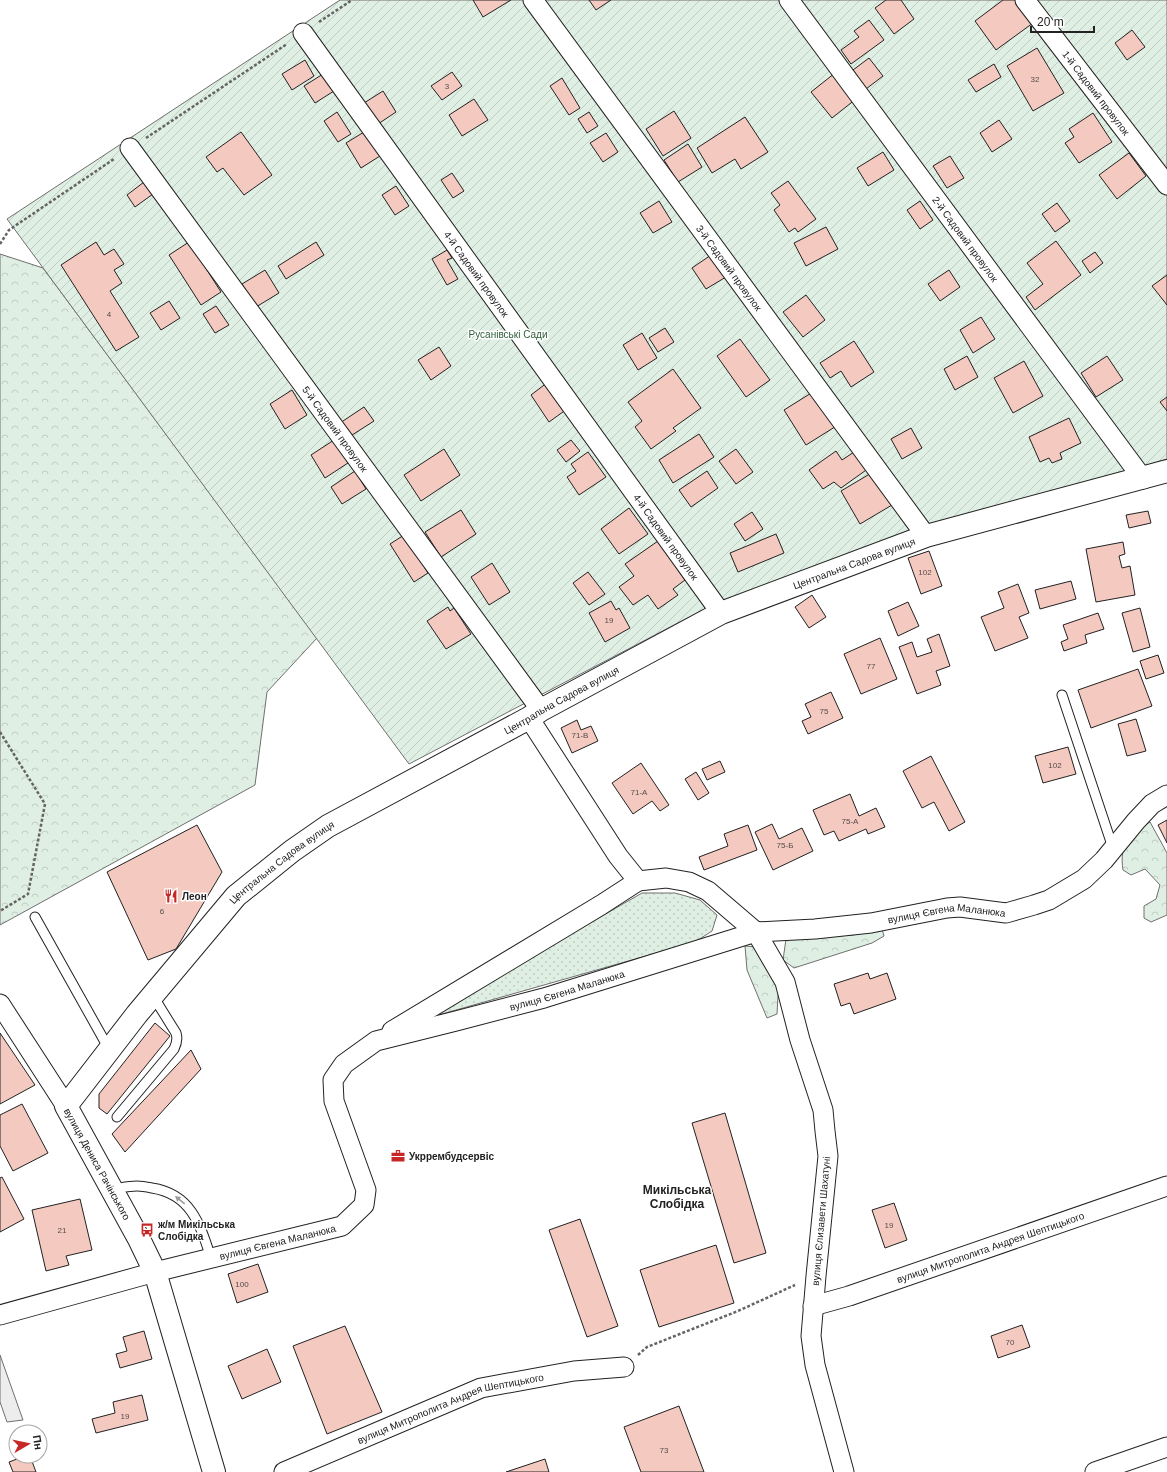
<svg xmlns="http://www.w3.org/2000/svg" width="1167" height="1472" viewBox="0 0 1167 1472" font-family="Helvetica,sans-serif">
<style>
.grass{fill:url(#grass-dots);stroke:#6f6f6f}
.forest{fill:url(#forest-crowns);stroke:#6f6f6f}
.garden{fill:url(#garden-furrows);stroke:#6f6f6f}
.parking{fill:#ededed;stroke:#6f6f6f}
.building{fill:#f3c9c0;stroke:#222}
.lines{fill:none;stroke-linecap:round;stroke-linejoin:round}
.lane-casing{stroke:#222;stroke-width:11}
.street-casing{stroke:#222;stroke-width:21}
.secondary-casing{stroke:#222;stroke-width:24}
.path{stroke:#646464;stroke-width:2.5;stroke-dasharray:3 2;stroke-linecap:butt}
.lane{stroke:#fff;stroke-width:9}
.street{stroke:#fff;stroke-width:19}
.secondary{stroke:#fff;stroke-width:22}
.oneway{fill:#9c9c9c}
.labels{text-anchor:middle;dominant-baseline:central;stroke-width:3;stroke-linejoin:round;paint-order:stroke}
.number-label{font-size:8px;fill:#564c4a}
.street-label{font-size:10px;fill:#222;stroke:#fff}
.park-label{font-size:10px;fill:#2f5e38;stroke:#fff}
.poi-label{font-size:10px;font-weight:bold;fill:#222;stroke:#fff;text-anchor:start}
.quarter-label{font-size:12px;font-weight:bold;fill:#222;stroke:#fff}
</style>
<defs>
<pattern id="grass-dots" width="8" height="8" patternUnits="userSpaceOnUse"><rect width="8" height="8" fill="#e0efe3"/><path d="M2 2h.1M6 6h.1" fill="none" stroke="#c0cdc2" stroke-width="1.8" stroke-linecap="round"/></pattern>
<pattern id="forest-crowns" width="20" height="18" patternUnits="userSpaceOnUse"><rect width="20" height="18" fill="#e0efe3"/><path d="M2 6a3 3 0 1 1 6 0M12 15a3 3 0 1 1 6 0" fill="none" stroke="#c0cdc2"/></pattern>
<pattern id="garden-furrows" width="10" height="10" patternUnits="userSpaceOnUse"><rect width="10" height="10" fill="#e0efe3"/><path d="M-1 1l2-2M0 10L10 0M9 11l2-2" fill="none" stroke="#c0cdc2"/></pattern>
</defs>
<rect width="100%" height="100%" fill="#fff"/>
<path class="grass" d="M 642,893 L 675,893 L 700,900 L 717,915 L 712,931 L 695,942 L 421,1020 Z"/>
<path class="forest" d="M 0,254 L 43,268 L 317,638 L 267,692 L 255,785 L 0,925 Z
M 1150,822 L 1167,853 L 1167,915 L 1151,922 L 1144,918 L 1144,906 L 1156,899 L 1160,885 L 1145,869 L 1131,875 L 1123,870 C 1119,844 1129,835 1150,822 Z
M 882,929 L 884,936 L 872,943 L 794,968 L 783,960 L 786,939 L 853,935 Z
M 745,946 L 756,947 L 781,981 L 778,996 L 777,1014 L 767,1018 L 747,970 Z"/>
<path class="garden" d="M 340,0 L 1167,0 L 1167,459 L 716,603 L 409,764 L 7,219 Z"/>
<path class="parking" d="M 0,1355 L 23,1420 L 7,1422 L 0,1402 Z"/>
<path class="building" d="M 473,0 L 511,0 L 483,17 Z
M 589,0 L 611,0 L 596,10 Z
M 886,0 L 901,0 L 914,19 L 894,34 L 875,8 Z
M 1003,0 L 1016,0 L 1033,23 L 996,50 L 975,21 Z
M 869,20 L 884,40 L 851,64 L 841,50 L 859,37 L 854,31 Z
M 1132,30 L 1145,47 L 1127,60 L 1115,43 Z
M 1037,48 L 1064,93 L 1033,111 L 1007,66 Z
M 869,58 L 883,76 L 866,89 L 853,70 Z
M 305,60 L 314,76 L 292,90 L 282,74 Z
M 994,64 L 1001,77 L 976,92 L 968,80 Z
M 452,72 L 462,86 L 442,100 L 431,86 Z
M 835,73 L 856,99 L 832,118 L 811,92 Z
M 323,74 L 334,91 L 315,103 L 304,86 Z
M 562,78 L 580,108 L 569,115 L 550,86 Z
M 383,91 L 396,112 L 378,124 L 364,103 Z
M 474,99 L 488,120 L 462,136 L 449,115 Z
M 674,111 L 691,138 L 663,156 L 646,129 Z
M 337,112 L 351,134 L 338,142 L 324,121 Z
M 589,112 L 598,126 L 587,133 L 578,119 Z
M 1093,113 L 1112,142 L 1079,163 L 1065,143 L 1074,137 L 1069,129 Z
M 745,117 L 768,152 L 741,169 L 735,159 L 712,173 L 697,148 Z
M 999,120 L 1012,139 L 992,152 L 980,133 Z
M 241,132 L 272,175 L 244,195 L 223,168 L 217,172 L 206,157 Z
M 364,132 L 380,156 L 361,168 L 346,143 Z
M 606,133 L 618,152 L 603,162 L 590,143 Z
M 688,144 L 702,167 L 678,182 L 664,160 Z
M 883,152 L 894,170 L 868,186 L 857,168 Z
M 1129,153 L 1146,176 L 1117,199 L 1099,175 Z
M 950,156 L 964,178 L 947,188 L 933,166 Z
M 452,173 L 464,191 L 453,198 L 441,180 Z
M 788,181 L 816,219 L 798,232 L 795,228 L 789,232 L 774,210 L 780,205 L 771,193 Z
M 144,182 L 153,194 L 135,207 L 127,195 Z
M 396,186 L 409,206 L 395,215 L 382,195 Z
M 659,201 L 672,222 L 653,233 L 640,213 Z
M 920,201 L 933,220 L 920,229 L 907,210 Z
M 1057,203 L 1070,221 L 1055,232 L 1042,214 Z
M 826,227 L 838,249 L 806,266 L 794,243 Z
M 1056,241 L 1081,275 L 1035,310 L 1026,297 L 1043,284 L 1027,263 Z
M 96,242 L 104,255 L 114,249 L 124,264 L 114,270 L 122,283 L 110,291 L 139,337 L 116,351 L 61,265 Z
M 189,242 L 221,292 L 201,305 L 169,255 Z
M 316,242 L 324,255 L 286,279 L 278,266 Z
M 447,250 L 452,258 L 447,260 L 458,279 L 447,285 L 432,259 Z
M 1095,252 L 1103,263 L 1090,273 L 1082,261 Z
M 711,255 L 726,277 L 706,289 L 692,268 Z
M 265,270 L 279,293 L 256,307 L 242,284 Z
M 949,270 L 960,287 L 940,301 L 928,284 Z
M 1167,275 L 1167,305 L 1152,286 Z
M 806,295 L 825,320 L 803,337 L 783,312 Z
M 169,301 L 180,318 L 161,330 L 150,313 Z
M 216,306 L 229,325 L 215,333 L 203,314 Z
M 981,317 L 995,339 L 973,353 L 960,330 Z
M 665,328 L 674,342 L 658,352 L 649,338 Z
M 642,333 L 657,358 L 638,370 L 623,345 Z
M 740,339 L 770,380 L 746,397 L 717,356 Z
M 854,341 L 874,372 L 851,387 L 841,371 L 830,378 L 820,363 Z
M 439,347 L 451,366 L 431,380 L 418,360 Z
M 967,356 L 978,377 L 955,390 L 944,369 Z
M 1107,356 L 1123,380 L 1096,397 L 1081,373 Z
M 1024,361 L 1043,396 L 1013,413 L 994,378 Z
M 673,369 L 701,408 L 673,428 L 676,431 L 651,449 L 635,427 L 642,421 L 628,402 Z
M 548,382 L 567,409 L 549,422 L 531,395 Z
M 292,390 L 307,415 L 285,429 L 270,404 Z
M 816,390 L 838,425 L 806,445 L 784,410 Z
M 1167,397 L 1167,411 L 1160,402 Z
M 364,407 L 374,421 L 349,437 L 340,423 Z
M 1069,418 L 1081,443 L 1060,453 L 1062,459 L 1052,463 L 1049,458 L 1040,462 L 1029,437 Z
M 911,428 L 922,448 L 902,459 L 891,439 Z
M 699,434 L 714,457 L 673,483 L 659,460 Z
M 334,440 L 348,463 L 325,478 L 311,455 Z
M 571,440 L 580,451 L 566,462 L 557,450 Z
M 444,449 L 460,475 L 421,501 L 404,475 Z
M 736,449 L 753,472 L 736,484 L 719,461 Z
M 857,450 L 869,468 L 841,488 L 834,482 L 823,489 L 809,470 L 836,451 L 842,460 Z
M 588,452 L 606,477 L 579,495 L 567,477 L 576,471 L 571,464 Z
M 355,471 L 366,489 L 342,504 L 331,487 Z
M 707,471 L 718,488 L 691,507 L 679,490 Z
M 873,472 L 892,505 L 860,524 L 841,491 Z
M 629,508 L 648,534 L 619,554 L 601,529 Z
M 461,510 L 476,534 L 441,557 L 425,532 Z
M 1148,511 L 1151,523 L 1129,528 L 1126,515 Z
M 752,512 L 763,529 L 745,541 L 734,524 Z
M 776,534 L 784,553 L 738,572 L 730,553 Z
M 404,535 L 428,573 L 414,582 L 390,544 Z
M 658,541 L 685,580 L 673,589 L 678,595 L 658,609 L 648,595 L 633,605 L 619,587 L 634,576 L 625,564 Z
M 1123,542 L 1125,554 L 1119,556 L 1122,568 L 1130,566 L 1135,595 L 1096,602 L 1086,549 Z
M 929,551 L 942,586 L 921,594 L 908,558 Z
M 492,563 L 510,592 L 489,605 L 471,577 Z
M 588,572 L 605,594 L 589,605 L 573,583 Z
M 1071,581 L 1076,599 L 1040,609 L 1035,590 Z
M 1018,584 L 1029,613 L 1019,617 L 1028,638 L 995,651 L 981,617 L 1004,608 L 998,592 Z
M 812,595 L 826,617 L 809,628 L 795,607 Z
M 611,601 L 616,610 L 619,608 L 630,628 L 605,642 L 589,613 Z
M 908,602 L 919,626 L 898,636 L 888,611 Z
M 448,607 L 450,611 L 454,608 L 471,634 L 446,649 L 427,621 Z
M 1140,608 L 1150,647 L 1133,652 L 1122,613 Z
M 1098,613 L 1104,629 L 1085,635 L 1087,643 L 1064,651 L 1061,642 L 1068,639 L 1063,625 Z
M 939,634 L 950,666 L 936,671 L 941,685 L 917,694 L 899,647 L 912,642 L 917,657 L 932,652 L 927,639 Z
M 880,638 L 897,679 L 861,694 L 844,654 Z
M 1158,655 L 1164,673 L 1146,679 L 1140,661 Z
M 1138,669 L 1152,706 L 1091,728 L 1078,690 Z
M 831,692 L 843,718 L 808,734 L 802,721 L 811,717 L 805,704 Z
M 1136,719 L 1146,751 L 1127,756 L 1118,724 Z
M 577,720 L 581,730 L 591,726 L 598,741 L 572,753 L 561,728 Z
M 1068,747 L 1076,774 L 1043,783 L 1035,756 Z
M 931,756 L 965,822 L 949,831 L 934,802 L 922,808 L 903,771 Z
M 720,761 L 725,772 L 707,780 L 702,769 Z
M 641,763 L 669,805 L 660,811 L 652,801 L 633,814 L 612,783 Z
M 696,772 L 709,793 L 698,800 L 685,779 Z
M 850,794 L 859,816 L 876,808 L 885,827 L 868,834 L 866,829 L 839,841 L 834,831 L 824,835 L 813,810 Z
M 1167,820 L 1167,843 L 1158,825 Z
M 772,824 L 779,839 L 802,828 L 813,851 L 773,870 L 755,832 Z
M 197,825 L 222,872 L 176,949 L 148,960 L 107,872 Z
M 748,825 L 757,850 L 704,870 L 699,857 L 728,846 L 724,834 Z
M 868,973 L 870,979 L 887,973 L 896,999 L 854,1014 L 850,1003 L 841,1006 L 834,984 Z
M 155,1023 L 170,1036 L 107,1114 L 99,1108 L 99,1094 Z
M 0,1033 L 35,1085 L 0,1104 Z
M 191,1050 L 201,1069 L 125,1152 L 112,1134 Z
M 22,1104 L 48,1153 L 13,1171 L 0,1146 L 0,1115 Z
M 725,1113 L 766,1253 L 734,1263 L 692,1123 Z
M 2,1177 L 24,1219 L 0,1232 L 0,1178 Z
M 80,1199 L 92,1250 L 66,1256 L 69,1265 L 46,1271 L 32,1210 Z
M 894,1203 L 907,1240 L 885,1248 L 872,1210 Z
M 580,1219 L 618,1326 L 587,1337 L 549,1230 Z
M 716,1245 L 734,1303 L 659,1327 L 640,1270 Z
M 258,1264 L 268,1292 L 237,1303 L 228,1274 Z
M 1022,1325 L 1030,1347 L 998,1358 L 991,1336 Z
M 345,1326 L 382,1412 L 327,1434 L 293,1346 Z
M 144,1331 L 152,1359 L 120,1368 L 116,1354 L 127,1351 L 123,1337 Z
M 267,1349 L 281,1382 L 242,1399 L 228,1366 Z
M 142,1395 L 148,1420 L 96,1433 L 92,1419 L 115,1413 L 113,1402 Z
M 679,1406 L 704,1472 L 641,1472 L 624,1427 Z
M 25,1456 L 30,1456 L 36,1472 L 13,1472 L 9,1462 Z
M 545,1459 L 549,1472 L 506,1472 Z"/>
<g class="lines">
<g class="lane-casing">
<path id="lane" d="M 1062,695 L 1113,848
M 35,917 L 109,1049
M 117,1117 L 174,1049 C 177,1043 178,1039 176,1033 L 153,996
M 112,1189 C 120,1188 129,1186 137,1186 C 142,1186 147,1187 152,1188 C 191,1194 200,1224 211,1258"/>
</g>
<g class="street-casing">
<g id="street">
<path id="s1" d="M 533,0 L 926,536"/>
<path id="s2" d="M 789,0 L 1143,479"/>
<path id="s3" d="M 1025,0 L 1167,185"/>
<path id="s4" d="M 303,33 L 721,613"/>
<path id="s5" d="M 130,148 L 541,710"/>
<path d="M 529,718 L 618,856 L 638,881 L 666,878 L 689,882 L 708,891 L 756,932 L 785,982 L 800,1040 L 823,1110 L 825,1131 L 828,1156 L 816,1276 L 811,1336 L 815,1365 L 844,1472"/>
<path d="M 0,1004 L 66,1106"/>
<path d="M 392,1031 L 601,905 L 638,881"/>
<path id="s6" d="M 813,1306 L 849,1296 L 1167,1186"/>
<path id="s7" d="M 0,1315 L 155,1272 L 342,1226 L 364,1205 L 366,1190 L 334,1101 L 333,1080 L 344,1064 L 376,1041 L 456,1021 L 544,998 L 756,932 L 815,929 L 871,923 L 947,908 L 960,907 L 1006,913 L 1034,905 L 1049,900 L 1084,879 L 1104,860 L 1136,821 L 1152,804 L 1167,795"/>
<path id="s8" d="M 284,1472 L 481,1388 L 574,1371 L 624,1367"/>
<path d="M 1095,1472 L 1167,1447"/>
</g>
</g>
<g class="secondary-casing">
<g id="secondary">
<path id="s9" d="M 214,1472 L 155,1272 L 139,1239 L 66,1106 L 137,1014 L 236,896 L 292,851 L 328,826 L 529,718 L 541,710 L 721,613 L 926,536 L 1167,471"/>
</g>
</g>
<path class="path" d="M 319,22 L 352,0
M 146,138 L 287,44
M 0,244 L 9,230 L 114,159
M 0,732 L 45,804 L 28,894 L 0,911
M 638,1355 L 647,1347 L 738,1311 L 795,1285"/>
<use href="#lane" class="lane"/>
<use href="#street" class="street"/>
<use href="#secondary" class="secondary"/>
</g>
<defs><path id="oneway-solid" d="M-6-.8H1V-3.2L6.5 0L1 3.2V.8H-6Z"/></defs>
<use class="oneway" href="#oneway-solid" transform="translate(180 1200) rotate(-141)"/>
<defs>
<g id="restaurant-bare" transform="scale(1.08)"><path d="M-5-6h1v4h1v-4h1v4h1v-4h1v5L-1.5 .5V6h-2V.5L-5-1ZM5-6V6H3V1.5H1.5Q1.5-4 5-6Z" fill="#c62828" stroke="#fff" stroke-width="2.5" paint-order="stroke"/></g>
<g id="office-bare" transform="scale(1.08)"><path d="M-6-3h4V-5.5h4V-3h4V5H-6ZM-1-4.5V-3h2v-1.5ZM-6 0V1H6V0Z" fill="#c62828" stroke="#fff" stroke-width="2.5" paint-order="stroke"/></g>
<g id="bus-bare" transform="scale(1.08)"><path d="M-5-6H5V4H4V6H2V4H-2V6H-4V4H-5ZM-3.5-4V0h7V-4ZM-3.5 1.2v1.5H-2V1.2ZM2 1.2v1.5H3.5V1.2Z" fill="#c62828" stroke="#fff" stroke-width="2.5" paint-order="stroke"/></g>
</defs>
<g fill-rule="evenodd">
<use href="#restaurant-bare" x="171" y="896"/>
<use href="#office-bare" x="398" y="1156"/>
<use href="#bus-bare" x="147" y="1230"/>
</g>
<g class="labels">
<g class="number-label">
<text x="1035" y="79">32</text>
<text x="447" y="86">3</text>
<text x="109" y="314">4</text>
<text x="925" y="572">102</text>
<text x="609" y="620">19</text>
<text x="871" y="666">77</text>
<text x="824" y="711">75</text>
<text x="580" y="735">71-В</text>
<text x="1055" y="765">102</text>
<text x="639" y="792">71-А</text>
<text x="850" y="821">75-А</text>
<text x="785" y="845">75-Б</text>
<text x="162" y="911">6</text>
<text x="889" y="1225">19</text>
<text x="62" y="1230">21</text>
<text x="242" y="1284">100</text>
<text x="1010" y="1342">70</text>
<text x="125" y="1416">19</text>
<text x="664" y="1450">73</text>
</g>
<g class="street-label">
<text stroke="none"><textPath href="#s3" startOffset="117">1-й Садовий провулок</textPath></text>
<text stroke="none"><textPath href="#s2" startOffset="297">2-й Садовий провулок</textPath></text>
<text stroke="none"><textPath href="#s1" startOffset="332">3-й Садовий провулок</textPath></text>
<text stroke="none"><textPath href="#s4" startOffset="297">4-й Садовий провулок</textPath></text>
<text stroke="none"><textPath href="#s5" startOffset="348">5-й Садовий провулок</textPath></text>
<text stroke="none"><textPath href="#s4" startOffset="621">4-й Садовий провулок</textPath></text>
<text stroke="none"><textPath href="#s9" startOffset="1372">Центральна Садова вулиця</textPath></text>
<text stroke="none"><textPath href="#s9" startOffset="1048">Центральна Садова вулиця</textPath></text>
<text stroke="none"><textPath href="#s9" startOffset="724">Центральна Садова вулиця</textPath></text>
<text stroke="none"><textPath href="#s7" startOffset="1161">вулиця Євгена Маланюка</textPath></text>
<text stroke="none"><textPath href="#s7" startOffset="771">вулиця Євгена Маланюка</textPath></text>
<text transform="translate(97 1164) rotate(61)">вулиця Дениса Рачінського</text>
<text transform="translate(821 1221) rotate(-85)">вулиця Єлизавети Шахатуні</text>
<text stroke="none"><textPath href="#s7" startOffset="287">вулиця Євгена Маланюка</textPath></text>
<text stroke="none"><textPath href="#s6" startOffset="187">вулиця Митрополита Андрея Шептицького</textPath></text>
<text stroke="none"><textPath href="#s8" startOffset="179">вулиця Митрополита Андрея Шептицького</textPath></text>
</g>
<g class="park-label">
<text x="508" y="334">Русанівські Сади</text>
</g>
<g class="poi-label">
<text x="182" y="896">Леон</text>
<text x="409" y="1156">Укррембудсервіс</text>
<text x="158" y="1224">ж/м Микільська<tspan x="158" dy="12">Слобідка</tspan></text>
</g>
<g class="quarter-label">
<text x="677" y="1190">Микільська<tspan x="677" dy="14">Слобідка</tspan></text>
</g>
</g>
<g transform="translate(28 1444) rotate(81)"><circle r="19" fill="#ffffff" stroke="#a7a7a7"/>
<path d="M0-3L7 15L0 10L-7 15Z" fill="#c62828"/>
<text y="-6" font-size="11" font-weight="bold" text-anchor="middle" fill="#222222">Пн</text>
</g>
<path d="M1031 26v6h63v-6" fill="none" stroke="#222222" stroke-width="2"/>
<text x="1037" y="26" font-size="12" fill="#222222" stroke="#ffffff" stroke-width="3" paint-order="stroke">20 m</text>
</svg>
